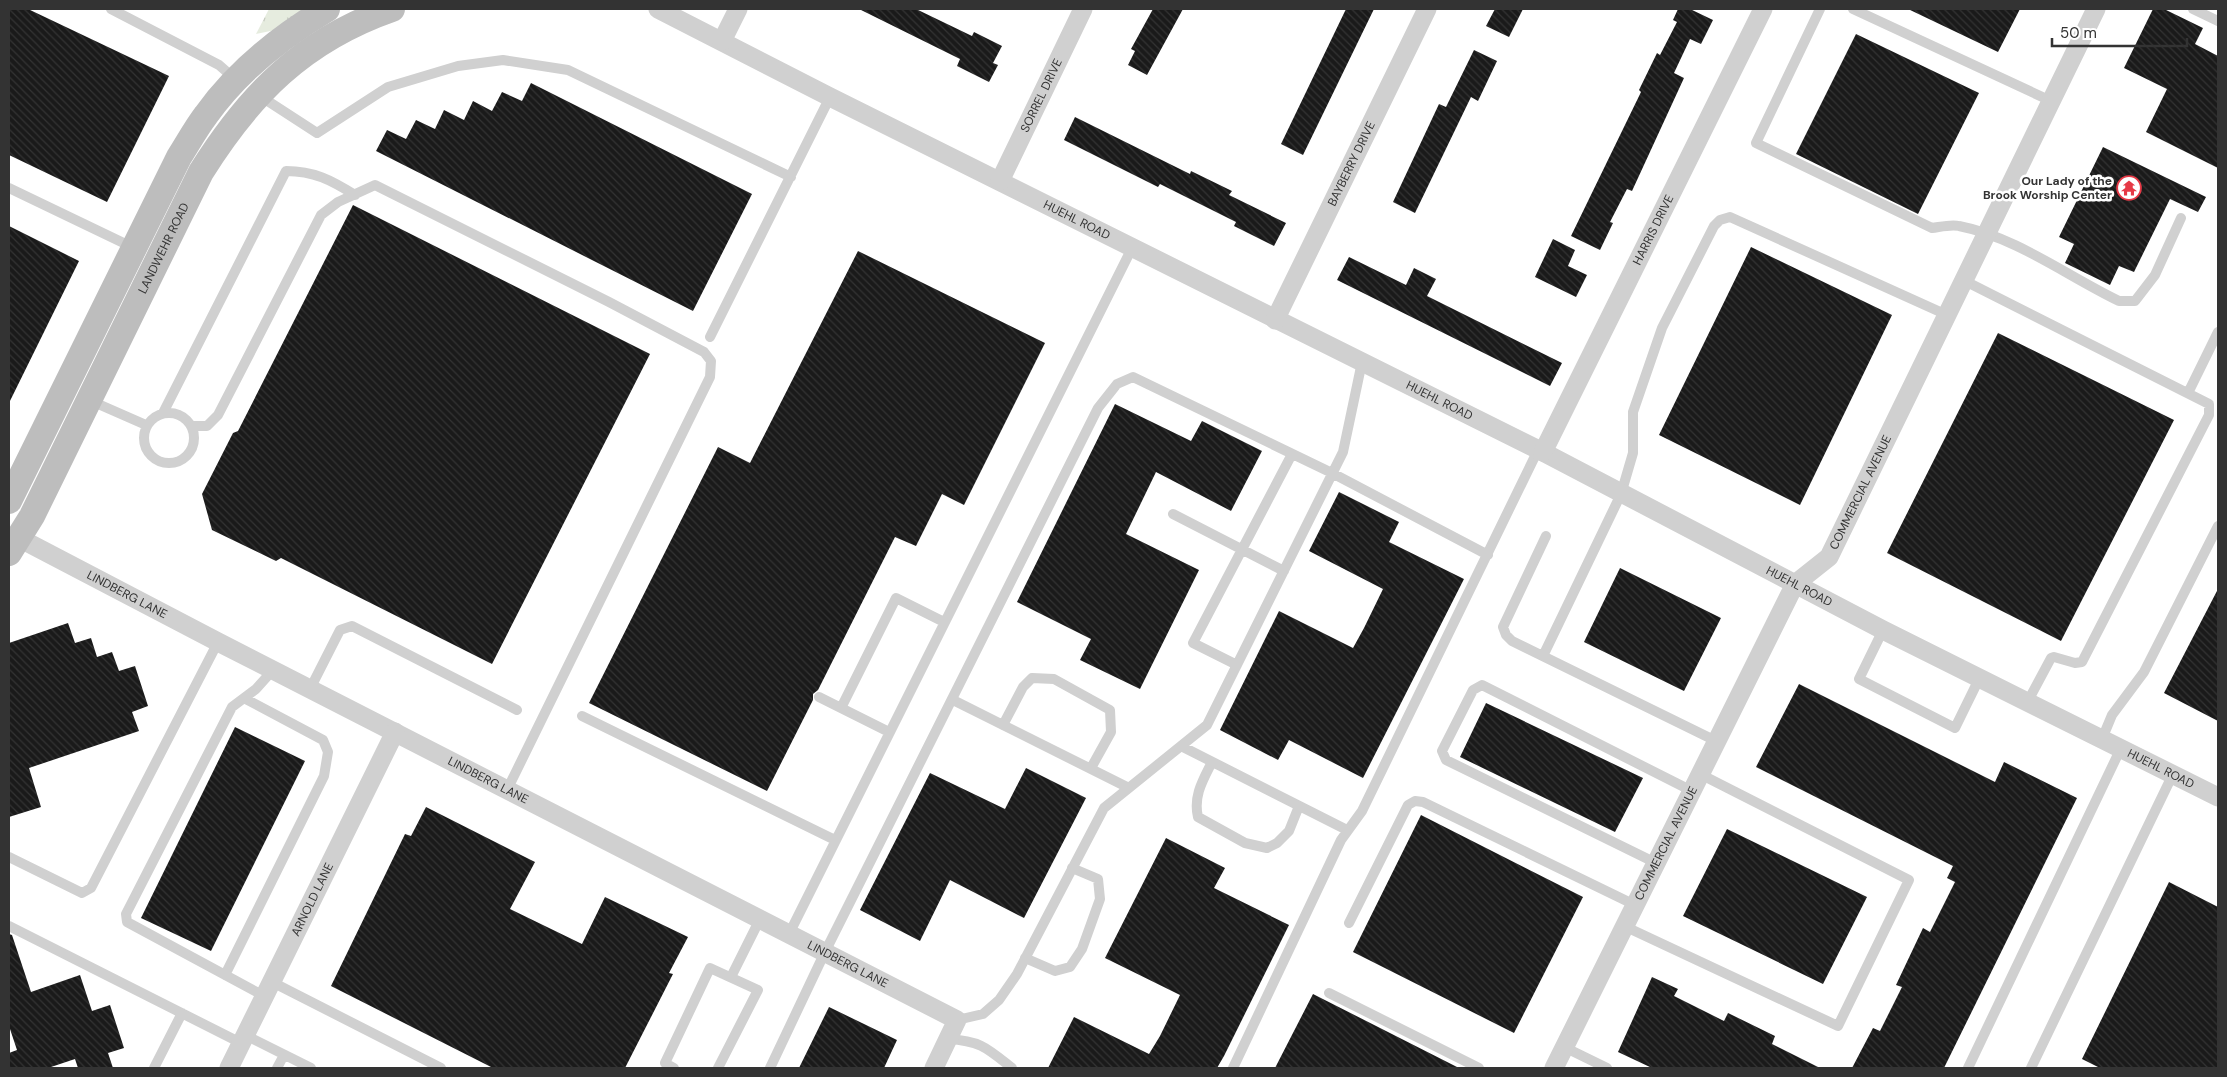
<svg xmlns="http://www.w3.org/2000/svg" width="2227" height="1077" viewBox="0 0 2227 1077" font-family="'DM Sans',sans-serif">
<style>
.park{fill:url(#park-tufts)}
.building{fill:url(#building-back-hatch)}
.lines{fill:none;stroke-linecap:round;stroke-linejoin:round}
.lane{stroke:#d0d0d0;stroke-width:10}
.street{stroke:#d0d0d0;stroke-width:19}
.secondary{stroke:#bdbdbd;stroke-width:26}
.labels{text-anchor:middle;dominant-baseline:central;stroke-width:5;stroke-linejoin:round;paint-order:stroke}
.street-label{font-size:12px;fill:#333;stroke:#fff}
.poi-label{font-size:12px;font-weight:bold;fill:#333;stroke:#fff;text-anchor:end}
</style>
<defs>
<pattern id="park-tufts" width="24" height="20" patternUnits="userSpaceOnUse" patternTransform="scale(1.25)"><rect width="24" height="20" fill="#e6ecdf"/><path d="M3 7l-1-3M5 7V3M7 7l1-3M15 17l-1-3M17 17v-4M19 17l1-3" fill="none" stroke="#c6cbc0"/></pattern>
<pattern id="building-back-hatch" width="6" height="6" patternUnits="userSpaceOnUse" patternTransform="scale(1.25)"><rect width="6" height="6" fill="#1a1a1a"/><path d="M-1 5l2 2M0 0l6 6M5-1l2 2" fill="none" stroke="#333"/></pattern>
</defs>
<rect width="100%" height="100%" fill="#fff"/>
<path class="park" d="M 269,9 L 309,9 L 280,29 L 256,34 Z"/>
<path class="building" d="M 9,9 L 28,9 L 169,76 L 107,202 L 9,155 Z
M 859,9 L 916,9 L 972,36 L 974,32 L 1002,46 L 993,63 L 998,65 L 989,82 L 957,66 L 960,59 Z
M 1153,9 L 1183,9 L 1147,75 L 1128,65 L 1135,51 L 1131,49 Z
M 1346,9 L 1374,9 L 1303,155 L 1281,144 Z
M 1495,9 L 1523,9 L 1509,37 L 1486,26 Z
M 1678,9 L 1690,9 L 1713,20 L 1701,44 L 1690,39 L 1674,73 L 1684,78 L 1632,191 L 1627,189 L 1610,222 L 1613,223 L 1600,250 L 1571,236 L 1641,92 L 1639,90 L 1657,53 L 1660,55 L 1677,22 L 1673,20 Z
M 1908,9 L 2020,9 L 1998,52 Z
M 2153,9 L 2164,9 L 2203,28 L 2195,44 L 2218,56 L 2218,168 L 2146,132 L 2167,89 L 2124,68 Z
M 1856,34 L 1979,93 L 1918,214 L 1796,154 Z
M 1474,50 L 1497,61 L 1478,101 L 1471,97 L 1415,213 L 1393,202 L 1439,104 L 1446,107 Z
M 531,83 L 752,194 L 693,311 L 376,151 L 387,130 L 406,139 L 416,120 L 435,129 L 444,110 L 464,120 L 473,101 L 492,111 L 502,92 L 522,101 Z
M 1075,117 L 1190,174 L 1191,171 L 1232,191 L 1229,195 L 1286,223 L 1274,246 L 1234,226 L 1236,222 L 1160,184 L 1158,187 L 1064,140 Z
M 2103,147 L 2206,197 L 2198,212 L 2170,199 L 2134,272 L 2119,266 L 2110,285 L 2065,263 L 2074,244 L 2059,237 Z
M 353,205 L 650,354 L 492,664 L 281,558 L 276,561 L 212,530 L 202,494 L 233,433 L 238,431 Z
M 9,226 L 79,261 L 9,403 Z
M 1553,239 L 1575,250 L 1568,266 L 1587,275 L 1576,297 L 1535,277 Z
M 1751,247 L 1892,315 L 1800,505 L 1659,435 Z
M 858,251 L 1045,343 L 964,505 L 942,494 L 916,546 L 895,537 L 818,690 L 813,694 L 813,700 L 767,791 L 589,703 L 718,447 L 750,463 Z
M 1349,257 L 1406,285 L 1414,268 L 1436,279 L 1427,296 L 1562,363 L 1550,386 L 1337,280 Z
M 1998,333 L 2174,420 L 2061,641 L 1887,553 Z
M 1115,404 L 1191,441 L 1202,421 L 1262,451 L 1231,511 L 1156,472 L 1126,534 L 1199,570 L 1140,689 L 1080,660 L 1091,639 L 1017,602 Z
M 1339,492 L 1399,522 L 1389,542 L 1464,579 L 1363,778 L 1289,740 L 1278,760 L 1220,730 L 1279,611 L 1353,648 L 1364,628 L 1383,589 L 1309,551 Z
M 1620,568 L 1721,618 L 1684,691 L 1584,642 Z
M 2218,589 L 2218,721 L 2164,693 Z
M 68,623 L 75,643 L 91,638 L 97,657 L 112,652 L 119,671 L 135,666 L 148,706 L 132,712 L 139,731 L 29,768 L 41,807 L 9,817 L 9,643 Z
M 1799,684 L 1995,782 L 2004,762 L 2077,798 L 1944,1068 L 1852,1068 L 1873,1028 L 1880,1031 L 1902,987 L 1896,985 L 1923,928 L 1930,932 L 1955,882 L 1947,878 L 1953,866 L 1756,767 Z
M 1486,703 L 1643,778 L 1615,832 L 1460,757 Z
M 235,727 L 305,761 L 211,951 L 141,918 Z
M 1026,768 L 1086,798 L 1024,918 L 950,880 L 920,941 L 860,910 L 930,773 L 1005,809 Z
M 426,807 L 535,862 L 510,909 L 582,944 L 605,897 L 688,937 L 669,973 L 673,974 L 625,1068 L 493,1068 L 331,986 L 405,834 L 411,836 Z
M 1421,815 L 1583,897 L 1514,1033 L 1353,952 Z
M 1727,829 L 1867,897 L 1823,984 L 1683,916 Z
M 1166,838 L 1225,868 L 1214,888 L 1289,925 L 1224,1056 L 1217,1068 L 1048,1068 L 1074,1017 L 1149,1054 L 1160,1036 L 1180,995 L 1105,958 Z
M 2169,882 L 2218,907 L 2218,1068 L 2100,1068 L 2082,1059 Z
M 9,934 L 12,935 L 31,992 L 80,975 L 92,1011 L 110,1005 L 124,1048 L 108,1053 L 113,1068 L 78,1068 L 75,1059 L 48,1068 L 9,1068 L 9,1053 L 17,1050 L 9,1026 Z
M 1652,977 L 1678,989 L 1674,996 L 1724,1021 L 1728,1013 L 1775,1036 L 1772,1044 L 1820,1068 L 1652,1068 L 1618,1052 Z
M 1313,994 L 1459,1068 L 1275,1068 Z
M 829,1007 L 897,1040 L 884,1068 L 799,1068 Z"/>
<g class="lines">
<path class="lane" d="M 111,9 L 219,65 L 235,79
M 1820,9 L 1756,143 L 1932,228 C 1940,227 1951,224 1959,226 C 2016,237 2067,276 2119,301 L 2135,301 L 2155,275 L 2181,218
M 1853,9 L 2051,101
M 2193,9 L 2218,21
M 260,96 L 317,133 L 388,87 L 458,66 L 503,60 L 568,70 L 791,177
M 9,188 L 134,248
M 1963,280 L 2209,404 L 2209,415 L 2082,662 L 2075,663 L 2054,657 L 2051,658 L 2028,701
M 710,337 L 830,97
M 2188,393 L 2218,332
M 89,400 L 146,425
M144 438a25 25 0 1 1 50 0a25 25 0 1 1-50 0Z
M 163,413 L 286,171 C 314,171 331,180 355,195
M 191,426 L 207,426 L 218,415 L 321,215 L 338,202 L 375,185 L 609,302 L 704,352 L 711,361 L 710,377 L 507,790
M 1173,514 L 1284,571
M 1546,536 L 1503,627 L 1506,635 L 1512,641 L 1716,741
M 1883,630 L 1859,679 L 1955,728 L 1980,677
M 1543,656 L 1621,494 L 1633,453 L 1633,412 L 1662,328 L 1714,226 L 1720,220 L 1730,217 L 1947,315
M 1237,665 L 1193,643 L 1292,454
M 310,689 L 340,630 L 352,626 L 517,710
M 819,697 L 889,732
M 953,700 L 1129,788
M 841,708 L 896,598 L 944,622
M 582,716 L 835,840
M 1003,725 L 1023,687 L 1032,678 L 1054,679 L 1110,710 L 1111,732 L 1091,768
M 2102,739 L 2112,715 L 2144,672 L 2218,526
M 1181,746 L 1347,830
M 1212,762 C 1203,780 1193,796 1198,817 L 1245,843 L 1267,848 L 1277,843 L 1289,831 L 1299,806
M 9,857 L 82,893 L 91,888 L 218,642
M 1656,863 L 1446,760 L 1442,751 L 1473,690 L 1482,685 L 1692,791
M 1349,923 L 1408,805 L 1415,801 L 1423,802 L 1635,905
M 9,926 L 241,1043
M 1624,926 L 1838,1026 L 1909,880 L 1700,774
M 789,934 L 1132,248
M 1025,958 L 1055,971 L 1070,967 L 1082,949 L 1100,899 L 1098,879 L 1072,868
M 225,975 L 324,776 L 328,752 L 323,740 L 244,698
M 731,977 L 760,919
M 272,982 L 441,1068
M 1329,993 L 1479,1068
M 264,996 L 127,922 L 126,914 L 232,707 L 256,689 L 273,670
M 957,1020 L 983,1014 L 999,1000 L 1017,974 L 1104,808 L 1207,725 L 1343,452 L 1362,362
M 245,1035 L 311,1068
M 948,1039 C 981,1041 987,1048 1012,1068
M 1564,1047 L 1607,1068
M 154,1068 L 182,1013
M 277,1068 L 284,1055
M 674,1068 L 665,1063 L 710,968 L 758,990 L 718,1068
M 770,1068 L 825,952 L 1098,408 L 1117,384 L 1133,377 L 1332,473 L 1488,555
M 1233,1068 L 1341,840 L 1362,811 L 1538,450
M 1968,1068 L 2121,748
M 2031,1068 L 2173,774"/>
<g class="street">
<path id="s1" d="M 658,9 L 830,97 L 1543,452 L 1883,630 L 2218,797"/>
<path d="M 722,41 L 738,9"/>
<path id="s2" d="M 1000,181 L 1083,9"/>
<path id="s3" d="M 1275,320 L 1427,9"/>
<path id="s4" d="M 1543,452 L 1763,9"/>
<path id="s5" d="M 19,538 L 218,642 L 957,1020 L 934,1068"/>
<path id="s6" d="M 229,1068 L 395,732"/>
<path id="s7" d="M 1554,1068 L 1795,584 L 1829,557 L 2096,9"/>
</g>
<g class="secondary">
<path d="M 9,501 L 179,157 C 188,143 196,128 206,115 C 238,70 280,37 327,9"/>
<path id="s8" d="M 9,553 L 32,516 L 201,172 C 250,94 303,40 392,9"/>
</g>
</g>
<defs>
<g id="temple-ring" transform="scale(1.25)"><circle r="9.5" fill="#fff" stroke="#e63946" stroke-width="1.5"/><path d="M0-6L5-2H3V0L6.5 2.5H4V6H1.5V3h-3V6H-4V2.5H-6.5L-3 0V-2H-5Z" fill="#e63946"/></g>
</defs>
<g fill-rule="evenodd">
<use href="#temple-ring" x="2129" y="188"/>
</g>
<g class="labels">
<g class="street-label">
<text stroke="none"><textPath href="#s2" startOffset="95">SORREL DRIVE</textPath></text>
<text stroke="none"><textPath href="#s3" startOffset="174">BAYBERRY DRIVE</textPath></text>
<text stroke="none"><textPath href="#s1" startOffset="469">HUEHL ROAD</textPath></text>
<text stroke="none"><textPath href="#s4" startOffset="248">HARRIS DRIVE</textPath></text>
<text stroke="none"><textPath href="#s8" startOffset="342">LANDWEHR ROAD</textPath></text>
<text stroke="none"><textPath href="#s1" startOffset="874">HUEHL ROAD</textPath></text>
<text stroke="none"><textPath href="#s7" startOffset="656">COMMERCIAL AVENUE</textPath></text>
<text stroke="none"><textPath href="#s1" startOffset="1279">HUEHL ROAD</textPath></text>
<text stroke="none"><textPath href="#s5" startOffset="122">LINDBERG LANE</textPath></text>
<text stroke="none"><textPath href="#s1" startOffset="1684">HUEHL ROAD</textPath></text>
<text stroke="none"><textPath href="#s5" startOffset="528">LINDBERG LANE</textPath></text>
<text stroke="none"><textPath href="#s7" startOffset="251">COMMERCIAL AVENUE</textPath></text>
<text stroke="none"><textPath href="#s6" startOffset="188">ARNOLD LANE</textPath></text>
<text stroke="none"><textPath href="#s5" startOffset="932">LINDBERG LANE</textPath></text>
</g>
<g class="poi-label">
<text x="2112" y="181">Our Lady of the<tspan x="2112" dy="14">Brook Worship Center</tspan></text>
</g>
</g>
<rect width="2227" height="1077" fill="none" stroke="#333333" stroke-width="20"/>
<path d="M2052 38v8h135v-8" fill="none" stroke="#333333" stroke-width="2.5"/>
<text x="2060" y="38" font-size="15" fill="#333333" stroke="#ffffff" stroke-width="4" paint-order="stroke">50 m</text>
</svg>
